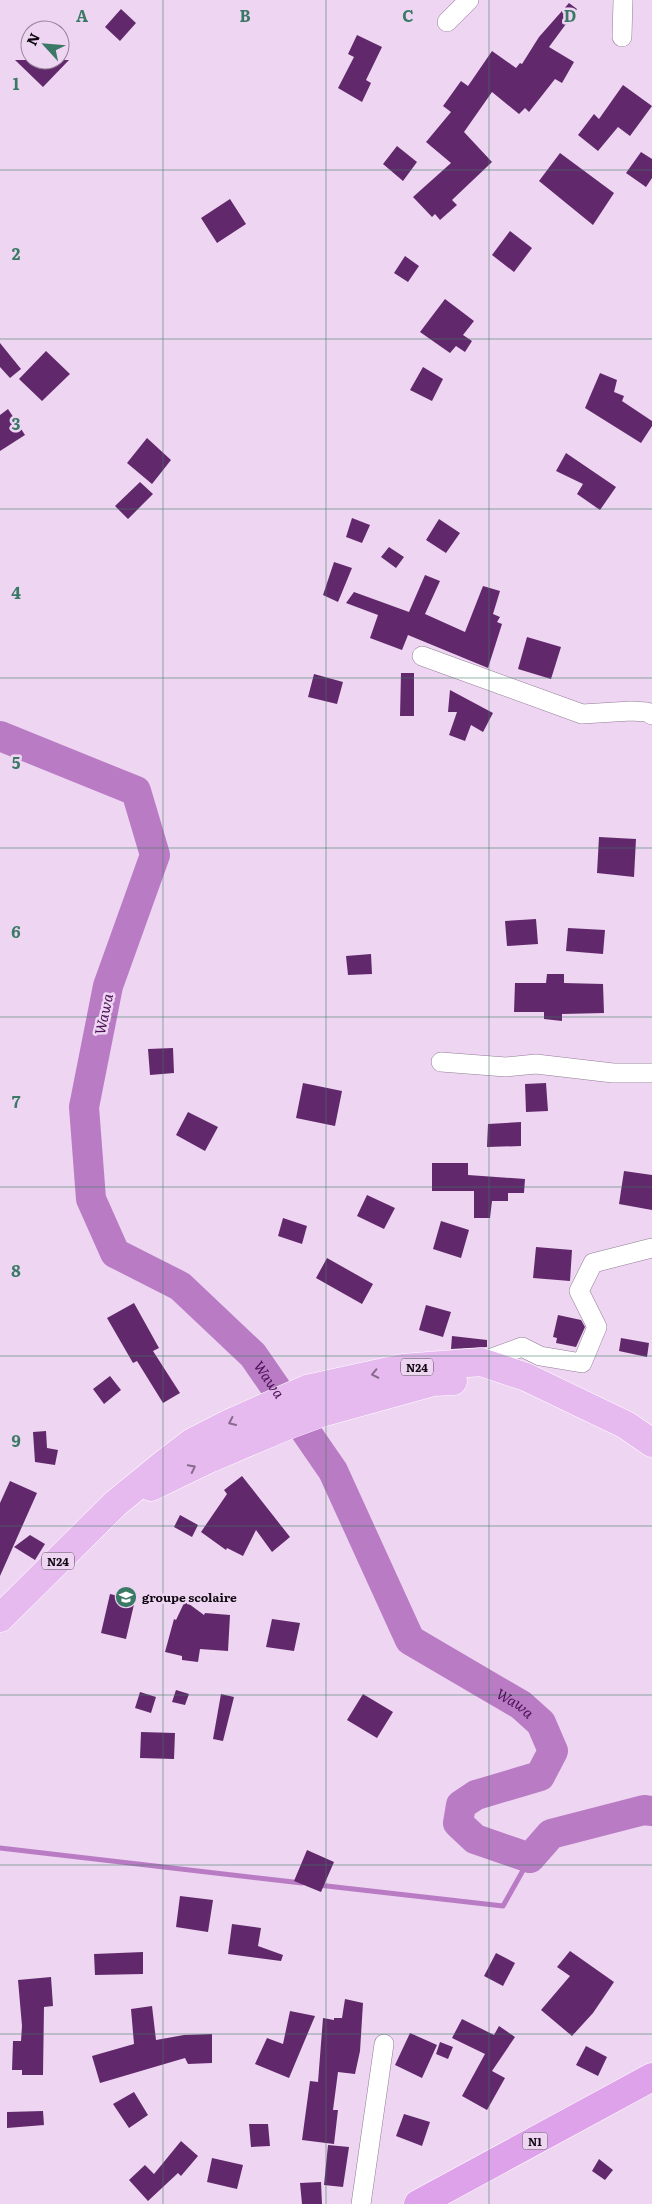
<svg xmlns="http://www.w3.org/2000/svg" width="652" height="2204" viewBox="0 0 652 2204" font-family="Literata,serif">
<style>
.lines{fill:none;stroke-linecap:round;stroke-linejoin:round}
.stream{stroke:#b97cc4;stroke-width:5}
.river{stroke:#b97cc4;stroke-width:30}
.building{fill:#61296b}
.minor-casing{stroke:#927c96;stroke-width:20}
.primary-casing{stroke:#fff;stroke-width:29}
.trunk-casing{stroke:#fff;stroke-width:29}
.minor{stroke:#fff;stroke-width:19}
.primary{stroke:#e6b9ef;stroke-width:28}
.trunk{stroke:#dea2ea;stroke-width:28}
.oneway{stroke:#876a8c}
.grid{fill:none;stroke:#3a7965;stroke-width:1;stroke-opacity:0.55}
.labels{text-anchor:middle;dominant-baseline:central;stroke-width:5;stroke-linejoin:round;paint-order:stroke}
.shield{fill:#eed5f2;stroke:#544756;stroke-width:1}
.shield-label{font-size:11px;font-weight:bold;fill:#120a13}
.poi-label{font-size:12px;font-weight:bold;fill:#120a13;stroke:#eed5f2;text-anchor:start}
.water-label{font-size:14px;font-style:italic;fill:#4a1154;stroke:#eed5f2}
.grid-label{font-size:16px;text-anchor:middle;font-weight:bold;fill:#3a7965;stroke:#eed5f2;stroke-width:5;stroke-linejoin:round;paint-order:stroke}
</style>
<rect width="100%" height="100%" fill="#eed5f2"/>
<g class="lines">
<path class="stream" d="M 0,1848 L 302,1883
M 318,1885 L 503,1906 L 530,1858"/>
<path class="river" id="s1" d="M 0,736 L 136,791 L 155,855 L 108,986 L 84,1107 L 91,1199 L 115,1253 L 180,1286 L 253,1355 L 333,1471 L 410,1640 L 521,1705 L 541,1723 L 553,1751 L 540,1776 L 476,1795 L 461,1805 L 458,1823 L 475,1839 L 530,1858 L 551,1834 L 644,1810 L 652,1811"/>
</g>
<path class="building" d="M 569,3 L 577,9 L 549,47 L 574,62 L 562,83 L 555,79 L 529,112 L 525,108 L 519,114 L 492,92 L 464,132 L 492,162 L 452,200 L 457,205 L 440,220 L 435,214 L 432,217 L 413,197 L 451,163 L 426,142 L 451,112 L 443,106 L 461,81 L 468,86 L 492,51 L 516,68 L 520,63 L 522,64 L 539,37 Z
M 121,9 L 136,23 L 120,41 L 105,27 Z
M 357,35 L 382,47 L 366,80 L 371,83 L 362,102 L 338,88 L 354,57 L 348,54 Z
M 15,60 L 69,60 L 43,87 Z
M 623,85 L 652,106 L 630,136 L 618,127 L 598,151 L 578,135 L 594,114 L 599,119 Z
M 397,146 L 417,162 L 403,181 L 383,164 Z
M 641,152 L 652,159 L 652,178 L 646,187 L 626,173 Z
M 560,153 L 614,193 L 593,225 L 539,181 Z
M 230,199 L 246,224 L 217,243 L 201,218 Z
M 510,231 L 532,248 L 514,272 L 492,255 Z
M 405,256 L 419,266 L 408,282 L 394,273 Z
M 445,299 L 474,321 L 463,335 L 472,341 L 465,352 L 456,346 L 450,353 L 420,332 Z
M 0,343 L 21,369 L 10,378 L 0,367 Z
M 46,351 L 70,374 L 42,401 L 19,379 Z
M 423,367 L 443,379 L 432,401 L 410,390 Z
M 600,373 L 617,380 L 614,392 L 624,396 L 622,401 L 652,421 L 652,426 L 641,443 L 585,408 Z
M 8,409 L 25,435 L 0,451 L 0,415 Z
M 147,438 L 171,460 L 152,484 L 127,463 Z
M 566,453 L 616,487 L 600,510 L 577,494 L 583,484 L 556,471 Z
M 140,482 L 153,494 L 128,519 L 115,506 Z
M 352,518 L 370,525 L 362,543 L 346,537 Z
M 439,519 L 460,533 L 446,553 L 426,540 Z
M 389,547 L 404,557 L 396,568 L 381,557 Z
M 334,562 L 352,568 L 338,602 L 323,595 Z
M 425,575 L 440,581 L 425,614 L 465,632 L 483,586 L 500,591 L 493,614 L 500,617 L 497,622 L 502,624 L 488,668 L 408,635 L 402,650 L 370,638 L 378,615 L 346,603 L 354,592 L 409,612 Z
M 527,637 L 561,647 L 551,679 L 518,669 Z
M 401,673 L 414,673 L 414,716 L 400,716 Z
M 314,674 L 343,682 L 337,704 L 308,697 Z
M 450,690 L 493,713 L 483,732 L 471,725 L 465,741 L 449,735 L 457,712 L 448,712 Z
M 599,837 L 636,839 L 634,877 L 597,873 Z
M 536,919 L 538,944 L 507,946 L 505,921 Z
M 568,928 L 605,930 L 603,954 L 566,951 Z
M 371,954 L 372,974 L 348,975 L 346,956 Z
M 547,974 L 564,974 L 564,983 L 603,984 L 604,1013 L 562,1014 L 562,1021 L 544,1019 L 544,1012 L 514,1012 L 515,983 L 546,983 Z
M 173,1048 L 174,1073 L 150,1075 L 148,1049 Z
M 303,1083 L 342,1091 L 335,1126 L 296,1118 Z
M 546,1083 L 548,1111 L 526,1112 L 525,1084 Z
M 188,1112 L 218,1127 L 205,1151 L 176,1135 Z
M 521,1122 L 521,1146 L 487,1147 L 488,1124 Z
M 432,1163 L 468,1163 L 468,1175 L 525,1179 L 524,1193 L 508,1193 L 508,1201 L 492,1201 L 490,1218 L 474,1218 L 474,1191 L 432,1191 Z
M 624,1171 L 652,1175 L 652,1210 L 619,1204 Z
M 367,1195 L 395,1208 L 384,1229 L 357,1216 Z
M 283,1218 L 307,1226 L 302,1244 L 278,1236 Z
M 441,1221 L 469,1230 L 461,1258 L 433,1249 Z
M 536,1247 L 572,1250 L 570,1281 L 533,1278 Z
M 327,1258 L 373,1284 L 362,1304 L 316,1278 Z
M 134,1303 L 159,1348 L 153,1351 L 180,1393 L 163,1403 L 137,1361 L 133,1363 L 107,1318 Z
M 426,1305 L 451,1312 L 443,1337 L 419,1330 Z
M 558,1315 L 581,1320 L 585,1327 L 576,1347 L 556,1343 L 557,1338 L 553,1337 Z
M 452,1336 L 487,1340 L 487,1347 L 451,1349 Z
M 621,1338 L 649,1343 L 647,1357 L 619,1351 Z
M 110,1376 L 121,1390 L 104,1404 L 93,1389 Z
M 46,1431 L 47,1448 L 58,1450 L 55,1465 L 35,1462 L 33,1432 Z
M 242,1476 L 290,1537 L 272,1552 L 256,1530 L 243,1556 L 227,1548 L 226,1550 L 201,1532 L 227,1494 L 224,1490 Z
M 10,1481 L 37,1493 L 0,1576 L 0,1503 Z
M 180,1515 L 198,1525 L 192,1537 L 174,1527 Z
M 30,1535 L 45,1544 L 35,1560 L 14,1547 Z
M 110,1594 L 135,1600 L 126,1639 L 101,1633 Z
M 185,1601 L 204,1615 L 205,1613 L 230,1615 L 228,1651 L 200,1649 L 198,1662 L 182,1660 L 182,1656 L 165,1652 L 174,1619 L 176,1620 Z
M 272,1619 L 300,1623 L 294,1651 L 266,1647 Z
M 176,1690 L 189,1694 L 185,1705 L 172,1702 Z
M 140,1692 L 156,1697 L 151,1713 L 135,1708 Z
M 221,1694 L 234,1697 L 223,1741 L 213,1739 Z
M 363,1694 L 393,1712 L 377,1738 L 347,1720 Z
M 141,1732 L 175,1733 L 174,1759 L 140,1758 Z
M 307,1850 L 334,1862 L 321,1892 L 294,1881 Z
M 180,1896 L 213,1900 L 208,1932 L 176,1927 Z
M 232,1924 L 261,1928 L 258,1946 L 283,1955 L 281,1961 L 228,1954 Z
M 570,1951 L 614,1982 L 593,2013 L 572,2036 L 541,2010 L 570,1976 L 557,1967 Z
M 143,1952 L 143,1974 L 95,1975 L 94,1954 Z
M 496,1953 L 515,1963 L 503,1986 L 484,1976 Z
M 51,1977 L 53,2006 L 44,2007 L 43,2075 L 22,2075 L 22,2070 L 12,2070 L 13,2041 L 21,2041 L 22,2026 L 18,1980 Z
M 345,1999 L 363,2003 L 360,2051 L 355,2074 L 338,2072 L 333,2110 L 338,2110 L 334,2144 L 302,2140 L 310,2081 L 318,2082 L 323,2018 L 334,2020 L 334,2018 L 342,2018 Z
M 152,2006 L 156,2040 L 184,2035 L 212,2034 L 212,2063 L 188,2064 L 185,2058 L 100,2083 L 92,2056 L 134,2044 L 131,2009 Z
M 290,2011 L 315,2016 L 289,2078 L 255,2064 L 267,2038 L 283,2044 Z
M 462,2019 L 494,2035 L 499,2026 L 515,2037 L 492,2071 L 505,2078 L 487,2110 L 462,2096 L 485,2054 L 452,2038 Z
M 410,2033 L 437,2045 L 422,2078 L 395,2065 Z
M 440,2042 L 453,2047 L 448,2059 L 436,2054 Z
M 586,2046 L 607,2057 L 598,2076 L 576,2065 Z
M 134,2092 L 148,2115 L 129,2128 L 113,2104 Z
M 43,2111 L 44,2125 L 7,2128 L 7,2112 Z
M 404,2114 L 430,2122 L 422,2146 L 396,2136 Z
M 249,2124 L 268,2124 L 270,2146 L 251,2147 Z
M 181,2141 L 198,2156 L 181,2176 L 178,2173 L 148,2201 L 129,2180 L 145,2165 L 154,2174 Z
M 328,2145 L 349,2147 L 343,2187 L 324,2185 Z
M 212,2158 L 243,2165 L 237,2189 L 207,2182 Z
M 599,2159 L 613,2170 L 605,2180 L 592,2171 Z
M 321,2182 L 322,2204 L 302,2204 L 300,2183 Z"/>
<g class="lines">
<g class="minor-casing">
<path id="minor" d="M 447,22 L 469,0
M 622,37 L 623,0
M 422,656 L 582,714 L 631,711 L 647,712 L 652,715
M 441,1062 L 506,1067 L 536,1064 L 613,1073 L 652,1073
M 481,1362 L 522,1347 L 540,1356 L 582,1363 L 597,1327 L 579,1291 L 593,1263 L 652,1248
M 361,2204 L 384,2044"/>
</g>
<g class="primary-casing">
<path id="primary" d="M 151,1487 L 211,1458 L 291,1424 L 321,1413 L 433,1382 L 453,1381
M 0,1618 L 116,1503 L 165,1463 L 191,1443 L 230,1423 L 307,1389 L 403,1368 L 481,1362 L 526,1377 L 626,1425 L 652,1443"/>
</g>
<g class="trunk-casing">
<path id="trunk" d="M 418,2204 L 652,2077"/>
</g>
<use href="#minor" class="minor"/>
<use href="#primary" class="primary"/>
<use href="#trunk" class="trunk"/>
</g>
<defs><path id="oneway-chevron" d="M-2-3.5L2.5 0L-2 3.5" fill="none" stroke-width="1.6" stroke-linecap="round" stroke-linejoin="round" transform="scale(1.25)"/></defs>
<g class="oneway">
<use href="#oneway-chevron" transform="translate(375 1374) rotate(168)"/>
<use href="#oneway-chevron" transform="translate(232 1422) rotate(155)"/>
<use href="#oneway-chevron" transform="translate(192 1468) rotate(-27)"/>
</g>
<path class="grid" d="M 163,0 L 163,2204M 326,0 L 326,2204M 489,0 L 489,2204M 0,170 L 652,170M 0,339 L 652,339M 0,509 L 652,509M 0,678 L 652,678M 0,848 L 652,848M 0,1017 L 652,1017M 0,1187 L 652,1187M 0,1356 L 652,1356M 0,1526 L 652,1526M 0,1695 L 652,1695M 0,1865 L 652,1865M 0,2034 L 652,2034"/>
<defs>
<g id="school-disc" transform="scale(1.125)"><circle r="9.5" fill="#3a7965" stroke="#eed5f2"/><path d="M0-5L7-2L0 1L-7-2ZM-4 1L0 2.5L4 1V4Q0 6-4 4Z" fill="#fff"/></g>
</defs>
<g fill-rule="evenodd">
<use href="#school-disc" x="126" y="1597"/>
</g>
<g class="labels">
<g class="shield">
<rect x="401" y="1358.5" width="32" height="17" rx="4"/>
<rect x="42" y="1552.5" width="32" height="17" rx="4"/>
<rect x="522.5" y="2132.5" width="25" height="17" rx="4"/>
</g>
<g class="shield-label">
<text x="417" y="1367">N24</text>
<text x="58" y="1561">N24</text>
<text x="535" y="2141">N1</text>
</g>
<g class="poi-label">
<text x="142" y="1597">groupe scolaire</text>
</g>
<g class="water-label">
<text transform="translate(103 1014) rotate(-78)">Wawa</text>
<text stroke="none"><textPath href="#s1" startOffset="830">Wawa</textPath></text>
<text stroke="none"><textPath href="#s1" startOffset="1250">Wawa</textPath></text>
</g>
</g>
<g class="grid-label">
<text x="82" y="22">A</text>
<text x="245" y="22">B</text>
<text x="408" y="22">C</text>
<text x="570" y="22">D</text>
<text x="16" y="90">1</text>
<text x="16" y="260">2</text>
<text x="16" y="430">3</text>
<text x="16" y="599">4</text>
<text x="16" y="769">5</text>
<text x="16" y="938">6</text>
<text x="16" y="1108">7</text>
<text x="16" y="1277">8</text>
<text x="16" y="1447">9</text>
</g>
<g transform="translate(45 45) rotate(296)"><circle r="24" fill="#eed5f2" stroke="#968499"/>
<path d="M0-4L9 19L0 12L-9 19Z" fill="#3a7965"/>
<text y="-8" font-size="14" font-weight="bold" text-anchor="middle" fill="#120a13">N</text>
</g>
</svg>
